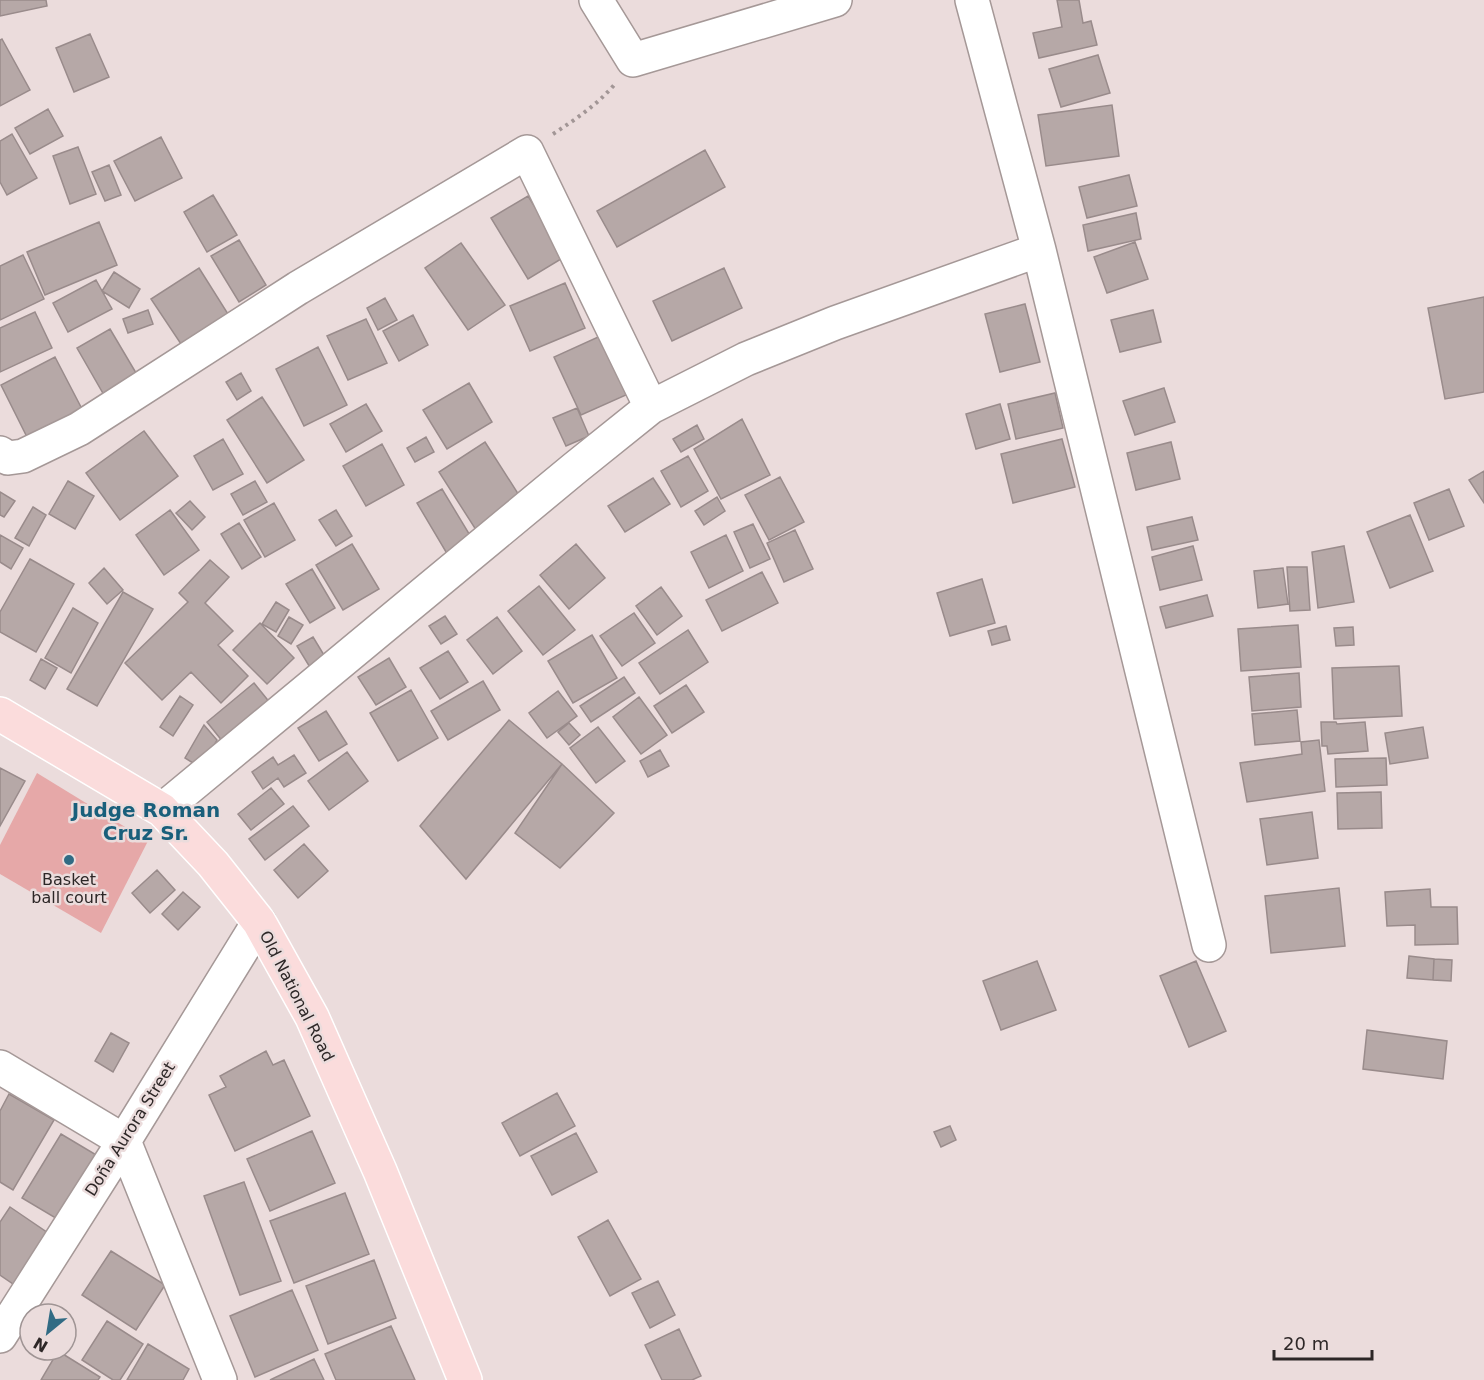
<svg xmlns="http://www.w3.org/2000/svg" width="1484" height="1380" viewBox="0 0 1484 1380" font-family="'DejaVu Sans',sans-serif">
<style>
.green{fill:#e6a8a8}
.building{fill:#b6a8a7;stroke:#998b8b;stroke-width:1.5}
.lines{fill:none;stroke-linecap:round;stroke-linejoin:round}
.minor-casing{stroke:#a59897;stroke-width:36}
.major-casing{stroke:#fff;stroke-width:36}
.path{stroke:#a29696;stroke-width:4;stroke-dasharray:3 4.5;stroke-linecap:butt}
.minor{stroke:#fff;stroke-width:33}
.major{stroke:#fbdcdc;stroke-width:33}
.poi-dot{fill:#316b84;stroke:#ebdcdc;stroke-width:2}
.labels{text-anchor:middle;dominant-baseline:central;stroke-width:5;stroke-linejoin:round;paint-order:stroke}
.poi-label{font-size:16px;fill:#2d2727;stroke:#ebdcdc}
.street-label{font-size:16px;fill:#2d2727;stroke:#ebdcdc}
.quarter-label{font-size:20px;font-weight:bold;fill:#195f7b;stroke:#ebdcdc}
</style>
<rect width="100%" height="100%" fill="#ebdcdc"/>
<path class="green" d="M 37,773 L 148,841 L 101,933 L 0,874 L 0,845 Z"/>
<path class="building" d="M 0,0 L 46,0 L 47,6 L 0,16 Z
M 1057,0 L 1079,0 L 1083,23 L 1091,21 L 1097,45 L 1039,58 L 1033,33 L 1062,27 Z
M 90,34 L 109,77 L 74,92 L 56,48 Z
M 2,39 L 30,90 L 0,106 L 0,40 Z
M 1098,55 L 1110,93 L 1061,107 L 1049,69 Z
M 1112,105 L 1119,156 L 1046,166 L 1038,115 Z
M 48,109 L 63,136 L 30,154 L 15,128 Z
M 12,134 L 37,178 L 7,195 L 0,182 L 0,141 Z
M 161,137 L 182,178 L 135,201 L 114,161 Z
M 78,147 L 96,194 L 70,204 L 53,156 Z
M 705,150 L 725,187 L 617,247 L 597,211 Z
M 109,165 L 121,195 L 105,201 L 92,172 Z
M 1129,175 L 1137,206 L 1087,218 L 1079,187 Z
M 213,195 L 237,235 L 207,252 L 184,212 Z
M 528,196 L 566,256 L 528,279 L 491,218 Z
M 1136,213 L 1141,239 L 1088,251 L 1083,225 Z
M 99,222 L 117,265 L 45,295 L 27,252 Z
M 239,240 L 266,285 L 239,302 L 211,256 Z
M 1135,242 L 1148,279 L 1107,293 L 1094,257 Z
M 461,243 L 505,305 L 468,330 L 425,268 Z
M 23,255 L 44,299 L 0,320 L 0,266 Z
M 199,268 L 228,314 L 181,344 L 151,299 Z
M 724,268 L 742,308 L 672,341 L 653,301 Z
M 114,272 L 140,289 L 129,308 L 102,291 Z
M 96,280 L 112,309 L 68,332 L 53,303 Z
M 565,283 L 585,328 L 530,351 L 510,306 Z
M 1484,297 L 1484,392 L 1445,399 L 1428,308 Z
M 385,298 L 397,320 L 378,330 L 367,308 Z
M 1025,304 L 1040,362 L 1000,372 L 985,314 Z
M 148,310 L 153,324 L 128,333 L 123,319 Z
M 1153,310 L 1161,342 L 1120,352 L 1111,320 Z
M 35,312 L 52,348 L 0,372 L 0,328 Z
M 413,315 L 428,345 L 399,361 L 383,331 Z
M 366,319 L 387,363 L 348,380 L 327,336 Z
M 110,329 L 142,383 L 108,402 L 77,348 Z
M 607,333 L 635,391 L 581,415 L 554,357 Z
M 318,347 L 347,405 L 304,426 L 276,369 Z
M 55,357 L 83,411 L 28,439 L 1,385 Z
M 241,373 L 251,391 L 237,400 L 226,382 Z
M 469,383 L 492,422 L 447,449 L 423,410 Z
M 1164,388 L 1175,422 L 1135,435 L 1123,401 Z
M 1055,393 L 1063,428 L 1016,439 L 1008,404 Z
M 262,397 L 304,460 L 267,483 L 227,420 Z
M 366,404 L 382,431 L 346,452 L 330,424 Z
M 1000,404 L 1010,439 L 976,449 L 966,414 Z
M 577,408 L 589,436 L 566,446 L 553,418 Z
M 742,419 L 770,475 L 721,499 L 694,449 Z
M 697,425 L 704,439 L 681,452 L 673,439 Z
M 144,431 L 178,476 L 120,520 L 86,473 Z
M 426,437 L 434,452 L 415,462 L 407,448 Z
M 223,439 L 243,474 L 213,490 L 194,456 Z
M 1062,439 L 1075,487 L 1013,503 L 1001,454 Z
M 485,442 L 524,503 L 478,533 L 439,472 Z
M 1171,442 L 1180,479 L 1136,490 L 1127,453 Z
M 382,444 L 404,485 L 366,506 L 343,466 Z
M 688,456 L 708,491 L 681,507 L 661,471 Z
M 1484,471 L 1484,503 L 1469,480 Z
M 780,477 L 804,522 L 769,540 L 745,495 Z
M 653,478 L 670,504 L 625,532 L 608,506 Z
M 68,481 L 94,496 L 75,529 L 49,514 Z
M 255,481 L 267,502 L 243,515 L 231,494 Z
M 442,489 L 474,542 L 449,557 L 417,503 Z
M 1449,489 L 1464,526 L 1429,540 L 1414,503 Z
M 0,492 L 15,501 L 4,517 L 0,515 Z
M 717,497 L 725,511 L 704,525 L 695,511 Z
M 190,501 L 205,517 L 192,530 L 176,513 Z
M 274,503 L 295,540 L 265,557 L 244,520 Z
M 33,507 L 46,515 L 29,546 L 15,538 Z
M 170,510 L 199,550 L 164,575 L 136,535 Z
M 336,510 L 352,536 L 336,546 L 319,520 Z
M 1410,515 L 1433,571 L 1390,588 L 1367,532 Z
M 1192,517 L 1198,540 L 1152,550 L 1147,527 Z
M 239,523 L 261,557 L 242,569 L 221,534 Z
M 753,524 L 770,559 L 750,568 L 734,532 Z
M 795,530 L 813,569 L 784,582 L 767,543 Z
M 0,535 L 23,548 L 11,569 L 0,562 Z
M 726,535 L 743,571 L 709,588 L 691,552 Z
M 352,544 L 379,589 L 343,610 L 316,565 Z
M 576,544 L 605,578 L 569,609 L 540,575 Z
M 1193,546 L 1202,580 L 1160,590 L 1152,557 Z
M 1344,546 L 1354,602 L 1318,608 L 1312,552 Z
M 30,559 L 74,584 L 36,652 L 0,632 L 0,612 Z
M 210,560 L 229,577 L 205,603 L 233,631 L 218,645 L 248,676 L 221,703 L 191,672 L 162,700 L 125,663 L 188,602 L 179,593 Z
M 1287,567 L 1307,567 L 1310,610 L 1290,611 Z
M 104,568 L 123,590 L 107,604 L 89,583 Z
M 1283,568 L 1288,604 L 1258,608 L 1254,571 Z
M 312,569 L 335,608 L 310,623 L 286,584 Z
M 762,572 L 778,603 L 722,631 L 706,600 Z
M 982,579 L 995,623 L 950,636 L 937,593 Z
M 539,586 L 575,630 L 543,655 L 508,611 Z
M 661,587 L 682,616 L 657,635 L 636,606 Z
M 123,592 L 153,609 L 97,706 L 67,689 Z
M 1207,595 L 1213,616 L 1166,628 L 1160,607 Z
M 276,602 L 289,610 L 276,632 L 262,624 Z
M 73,608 L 98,623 L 71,673 L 45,658 Z
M 634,613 L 655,643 L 622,666 L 600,636 Z
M 445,616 L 457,634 L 441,644 L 429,626 Z
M 289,617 L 303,625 L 291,644 L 278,636 Z
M 497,617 L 522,651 L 493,674 L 467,640 Z
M 260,623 L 294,658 L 267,684 L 233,650 Z
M 1298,625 L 1301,667 L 1241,671 L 1238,629 Z
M 1006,626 L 1010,640 L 992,645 L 988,631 Z
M 1353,627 L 1354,645 L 1336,646 L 1334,628 Z
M 688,630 L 708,662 L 660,694 L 639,663 Z
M 592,635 L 617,678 L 573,703 L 548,661 Z
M 313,637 L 327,660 L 311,669 L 297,646 Z
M 448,651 L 468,682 L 440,699 L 420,668 Z
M 389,658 L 406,687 L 376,705 L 358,677 Z
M 41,659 L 57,668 L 45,689 L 30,680 Z
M 1399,666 L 1402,716 L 1334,719 L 1332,668 Z
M 1299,673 L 1301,707 L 1252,711 L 1249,677 Z
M 624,677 L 635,693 L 591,722 L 580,706 Z
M 483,681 L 500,710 L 448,740 L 431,711 Z
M 254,683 L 279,714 L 231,752 L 207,722 Z
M 686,685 L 704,712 L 672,733 L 654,706 Z
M 411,690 L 438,738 L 398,761 L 370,713 Z
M 558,691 L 577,716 L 547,738 L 529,713 Z
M 180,696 L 193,705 L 173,736 L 160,727 Z
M 639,697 L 667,735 L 641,754 L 613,717 Z
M 1297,710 L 1300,741 L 1255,745 L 1252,714 Z
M 326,711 L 347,744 L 319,761 L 298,728 Z
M 509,720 L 562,764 L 466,879 L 420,826 Z
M 1321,722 L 1336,722 L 1337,724 L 1365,722 L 1368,751 L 1328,754 L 1327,746 L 1322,746 Z
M 569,723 L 580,735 L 569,745 L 558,732 Z
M 204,725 L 217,740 L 201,768 L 185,758 Z
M 598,727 L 625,761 L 596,783 L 570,748 Z
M 1423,727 L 1428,758 L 1390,764 L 1385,733 Z
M 1319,740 L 1325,791 L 1247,802 L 1240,763 L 1302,754 L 1301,742 Z
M 660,750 L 669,766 L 648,777 L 640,761 Z
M 347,752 L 368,781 L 329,810 L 308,781 Z
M 294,755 L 306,773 L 284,787 L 278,778 L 263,789 L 252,772 L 273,757 L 278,765 Z
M 1386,758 L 1387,785 L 1336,787 L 1335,759 Z
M 562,764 L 614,813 L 560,868 L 515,833 Z
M 0,768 L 25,781 L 0,826 Z
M 271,788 L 284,804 L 251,830 L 238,814 Z
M 1381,792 L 1382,828 L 1338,829 L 1337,793 Z
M 293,806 L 309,826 L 265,860 L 249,839 Z
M 1312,812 L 1318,858 L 1267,865 L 1260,819 Z
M 304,844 L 328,871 L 298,898 L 274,870 Z
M 157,870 L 175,890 L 150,913 L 132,893 Z
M 1339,888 L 1345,946 L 1271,953 L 1265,896 Z
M 1430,889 L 1431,907 L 1457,907 L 1458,944 L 1415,945 L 1415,925 L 1387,926 L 1385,892 Z
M 183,892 L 200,907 L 178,930 L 162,914 Z
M 1409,956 L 1434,959 L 1433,980 L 1407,978 Z
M 1434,959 L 1452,960 L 1451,981 L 1433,980 Z
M 1037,961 L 1056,1010 L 1001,1030 L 983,981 Z
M 1196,961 L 1226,1031 L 1189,1047 L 1160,976 Z
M 1367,1030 L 1447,1041 L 1443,1079 L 1363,1069 Z
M 111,1033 L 129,1043 L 113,1072 L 95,1061 Z
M 266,1051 L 273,1065 L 284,1060 L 310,1116 L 235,1151 L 209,1095 L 226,1087 L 220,1076 Z
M 557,1093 L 575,1126 L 520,1156 L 502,1123 Z
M 9,1094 L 54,1120 L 13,1190 L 0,1182 L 0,1111 Z
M 950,1126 L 956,1140 L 941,1147 L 934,1132 Z
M 312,1131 L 335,1183 L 270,1211 L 247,1159 Z
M 576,1133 L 597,1172 L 552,1195 L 531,1156 Z
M 61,1134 L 98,1156 L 59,1220 L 22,1198 Z
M 244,1182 L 281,1281 L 240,1295 L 204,1196 Z
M 345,1193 L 369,1254 L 294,1283 L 270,1221 Z
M 10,1207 L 51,1235 L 16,1286 L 0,1275 L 0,1222 Z
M 608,1220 L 641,1279 L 610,1296 L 578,1237 Z
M 111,1251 L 165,1285 L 136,1330 L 82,1295 Z
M 374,1260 L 396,1318 L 328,1344 L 306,1286 Z
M 658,1281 L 675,1315 L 650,1328 L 632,1293 Z
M 292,1290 L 318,1350 L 255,1377 L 230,1316 Z
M 107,1321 L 143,1344 L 120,1380 L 113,1380 L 82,1360 Z
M 391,1326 L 415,1380 L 336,1380 L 325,1354 Z
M 679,1329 L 701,1376 L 692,1380 L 662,1380 L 645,1345 Z
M 148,1344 L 189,1369 L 183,1380 L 127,1380 Z
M 58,1351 L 100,1377 L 98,1380 L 41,1380 Z
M 314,1359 L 324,1380 L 270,1380 Z"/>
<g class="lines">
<g class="minor-casing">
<path id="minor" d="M 596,0 L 633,60 L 835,0
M 972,0 L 1039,250 L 1209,945
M 0,453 L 8,458 L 23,456 L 79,429 L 298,288 L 527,152 L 651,407
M 162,810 L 575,468 L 651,407 L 746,359 L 835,323 L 1039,250
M 0,1067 L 124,1141 L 220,1380
M 0,1336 L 124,1141 L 259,922"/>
</g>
<g class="major-casing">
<path id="major" d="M 0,714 L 162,810 L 213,864 L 259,922 L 312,1017 L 380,1171 L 465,1380"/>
</g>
<path class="path" d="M 553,134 C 576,119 597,105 615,84"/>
<use href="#minor" class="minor"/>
<use href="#major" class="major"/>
</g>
<circle class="poi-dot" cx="69" cy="860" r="6"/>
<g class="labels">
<g class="poi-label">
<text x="69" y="879">Basket<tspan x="69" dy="18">ball court</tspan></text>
</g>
<g class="street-label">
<text transform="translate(297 996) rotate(63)">Old National Road</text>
<text transform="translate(130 1129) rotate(-58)">Doña Aurora Street</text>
</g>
<g class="quarter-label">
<text x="146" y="810">Judge Roman<tspan x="146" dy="23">Cruz Sr.</tspan></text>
</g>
</g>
<g transform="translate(48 1332) rotate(210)"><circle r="28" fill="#ebdcdc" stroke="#9f9494" stroke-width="1.5"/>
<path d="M0-4.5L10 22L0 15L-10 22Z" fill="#316b84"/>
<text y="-9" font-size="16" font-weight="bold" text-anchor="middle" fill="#2d2727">N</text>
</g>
<path d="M1274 1350v9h98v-9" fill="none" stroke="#2d2727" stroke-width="3"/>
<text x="1283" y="1350" font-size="18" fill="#2d2727" stroke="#ebdcdc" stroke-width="4.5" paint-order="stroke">20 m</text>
</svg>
